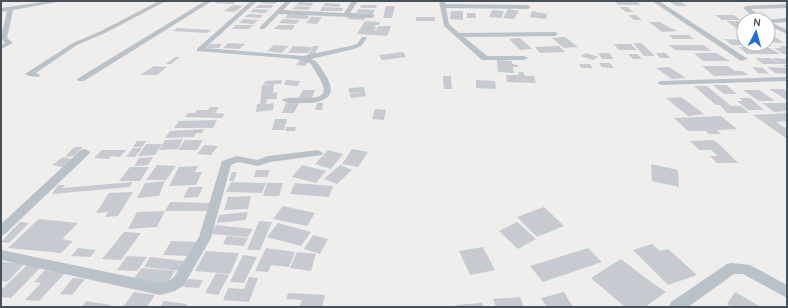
<svg xmlns="http://www.w3.org/2000/svg" width="788" height="308" viewBox="0 0 788 308" font-family="Karla,sans-serif">
<style>
.building{fill:#c7cad0}
.lines{fill:none;stroke-linecap:round;stroke-linejoin:round}
.minor{fill:#bac2c9;fill-rule:evenodd}
</style>
<rect width="100%" height="100%" fill="#f0eded"/>
<path class="building" d="M 217,1 L 236,1 L 233,4 L 215,3 Z
M 263,1 L 278,1 L 275,4 L 260,3 Z
M 614,1 L 636,1 L 641,5 L 618,5 Z
M 299,2 L 314,3 L 311,6 L 296,5 Z
M 670,2 L 681,2 L 688,6 L 676,6 Z
M 325,3 L 341,4 L 339,7 L 323,6 Z
M 233,5 L 243,6 L 234,12 L 224,11 Z
M 259,5 L 274,5 L 271,8 L 255,8 Z
M 361,5 L 377,5 L 376,8 L 360,8 Z
M 296,6 L 311,7 L 308,10 L 292,9 Z
M 386,6 L 395,6 L 392,18 L 383,18 Z
M 322,7 L 343,8 L 342,11 L 320,11 Z
M 619,7 L 627,7 L 634,12 L 626,12 Z
M 254,9 L 269,10 L 265,13 L 250,12 Z
M 359,9 L 375,10 L 373,14 L 356,13 Z
M 508,9 L 519,11 L 514,19 L 503,18 Z
M 492,10 L 504,11 L 501,18 L 489,17 Z
M 451,11 L 463,11 L 463,20 L 450,19 Z
M 532,11 L 547,14 L 546,19 L 530,17 Z
M 467,13 L 475,13 L 476,18 L 467,18 Z
M 249,14 L 263,15 L 260,18 L 244,17 Z
M 288,14 L 304,15 L 309,16 L 307,19 L 285,18 Z
M 628,15 L 636,15 L 642,20 L 634,20 Z
M 715,15 L 734,15 L 741,20 L 722,20 Z
M 349,16 L 366,16 L 364,20 L 347,19 Z
M 311,17 L 322,17 L 317,24 L 306,23 Z
M 416,17 L 435,17 L 435,21 L 416,21 Z
M 243,19 L 258,20 L 254,24 L 239,23 Z
M 283,19 L 300,20 L 296,24 L 279,23 Z
M 365,21 L 380,22 L 379,25 L 375,25 L 374,27 L 376,27 L 374,32 L 379,26 L 391,26 L 387,36 L 357,34 Z
M 726,21 L 739,21 L 744,24 L 744,29 L 738,29 Z
M 649,22 L 659,22 L 677,31 L 662,32 Z
M 236,25 L 253,25 L 249,29 L 232,29 Z
M 278,25 L 295,25 L 292,30 L 274,29 Z
M 177,28 L 211,30 L 207,33 L 173,31 Z
M 669,35 L 689,35 L 694,39 L 673,39 Z
M 565,37 L 578,47 L 564,48 L 552,38 Z
M 768,37 L 775,37 L 784,43 L 768,42 Z
M 520,38 L 532,49 L 520,50 L 509,39 Z
M 724,39 L 744,40 L 744,45 L 732,45 Z
M 228,43 L 245,44 L 239,49 L 223,48 Z
M 633,43 L 641,43 L 655,56 L 644,56 Z
M 210,44 L 222,44 L 219,48 L 206,48 Z
M 614,44 L 631,44 L 637,50 L 619,50 Z
M 274,45 L 289,46 L 281,53 L 267,51 Z
M 669,45 L 704,45 L 711,51 L 675,50 Z
M 293,46 L 312,47 L 308,53 L 288,53 Z
M 313,46 L 319,46 L 314,55 L 308,55 Z
M 559,46 L 565,52 L 540,53 L 535,47 Z
M 779,46 L 787,46 L 787,54 L 783,54 L 774,48 L 782,48 Z
M 739,47 L 770,48 L 780,54 L 747,54 Z
M 403,52 L 406,57 L 382,60 L 379,55 Z
M 586,53 L 598,57 L 593,60 L 581,56 Z
M 598,53 L 609,53 L 614,59 L 602,59 Z
M 656,53 L 666,53 L 670,58 L 660,58 Z
M 694,53 L 716,53 L 730,61 L 703,61 Z
M 628,54 L 637,54 L 642,59 L 633,59 Z
M 175,57 L 180,57 L 171,64 L 166,64 Z
M 755,58 L 770,58 L 780,64 L 763,64 Z
M 772,58 L 787,59 L 787,64 L 780,64 Z
M 300,60 L 309,61 L 305,66 L 296,65 Z
M 497,60 L 512,61 L 512,64 L 518,65 L 518,67 L 513,67 L 514,73 L 498,72 Z
M 599,63 L 610,63 L 614,68 L 602,67 Z
M 579,64 L 590,64 L 593,68 L 581,68 Z
M 783,65 L 787,65 L 787,74 L 775,73 L 767,67 L 786,68 Z
M 154,66 L 167,67 L 157,75 L 140,75 Z
M 702,66 L 728,66 L 735,71 L 742,71 L 749,75 L 714,76 Z
M 669,67 L 686,78 L 672,79 L 656,68 Z
M 752,67 L 763,68 L 769,74 L 758,73 Z
M 518,72 L 523,72 L 525,76 L 534,76 L 536,83 L 507,82 L 506,75 L 519,75 Z
M 443,76 L 451,76 L 452,89 L 444,89 Z
M 282,80 L 281,84 L 274,84 L 273,93 L 277,92 L 277,99 L 267,99 L 266,104 L 274,103 L 273,110 L 256,112 L 257,104 L 260,104 L 262,85 L 272,84 L 264,84 L 265,81 Z
M 286,80 L 300,81 L 298,86 L 284,85 Z
M 476,80 L 495,81 L 496,89 L 476,88 Z
M 713,85 L 726,85 L 737,94 L 724,94 Z
M 694,86 L 707,86 L 730,105 L 716,105 Z
M 364,87 L 365,92 L 349,93 L 349,88 Z
M 769,89 L 783,89 L 787,91 L 787,100 Z
M 303,90 L 315,90 L 311,99 L 298,99 Z
M 743,90 L 759,90 L 775,101 L 759,101 Z
M 365,92 L 366,96 L 351,98 L 349,94 Z
M 681,97 L 704,114 L 688,116 L 666,98 Z
M 739,98 L 750,98 L 764,110 L 748,110 L 737,101 L 743,101 Z
M 286,103 L 299,103 L 294,113 L 282,113 Z
M 317,103 L 323,103 L 322,110 L 315,110 Z
M 762,103 L 787,103 L 787,111 L 774,112 Z
M 720,105 L 741,106 L 749,113 L 727,113 Z
M 210,107 L 219,107 L 215,113 L 225,114 L 222,118 L 185,117 L 188,113 L 195,113 L 197,110 L 208,110 Z
M 375,109 L 386,110 L 384,120 L 372,119 Z
M 787,113 L 787,121 L 776,122 L 787,129 L 787,139 L 753,115 Z
M 721,116 L 737,129 L 717,130 L 721,134 L 709,134 L 706,131 L 688,131 L 674,118 Z
M 275,119 L 287,119 L 284,130 L 272,130 Z
M 217,120 L 213,128 L 174,128 L 179,121 Z
M 286,127 L 296,127 L 295,131 L 285,131 Z
M 204,129 L 202,133 L 196,133 L 194,137 L 165,138 L 170,131 Z
M 183,139 L 178,149 L 159,150 L 165,140 Z
M 185,140 L 203,140 L 197,150 L 178,150 Z
M 713,140 L 719,144 L 738,163 L 717,163 L 710,156 L 718,156 L 711,150 L 699,150 L 690,141 Z
M 137,141 L 146,141 L 142,147 L 133,147 Z
M 146,144 L 162,144 L 155,155 L 138,156 Z
M 204,145 L 218,146 L 211,155 L 197,154 Z
M 74,147 L 83,147 L 74,156 L 65,157 Z
M 133,148 L 142,148 L 135,157 L 126,157 Z
M 352,149 L 368,152 L 358,167 L 342,164 Z
M 102,150 L 126,150 L 120,157 L 111,156 L 109,159 L 94,158 Z
M 328,150 L 343,154 L 331,169 L 315,164 Z
M 63,157 L 72,159 L 62,167 L 52,165 Z
M 153,157 L 148,165 L 134,166 L 139,158 Z
M 651,164 L 678,170 L 679,187 L 652,181 Z
M 157,165 L 176,166 L 166,180 L 146,180 Z
M 302,165 L 326,171 L 316,183 L 292,177 Z
M 340,165 L 352,170 L 337,184 L 324,179 Z
M 198,166 L 195,172 L 202,172 L 196,185 L 169,186 L 179,167 Z
M 130,167 L 149,167 L 140,181 L 119,181 Z
M 256,170 L 270,170 L 267,177 L 254,177 Z
M 232,172 L 237,172 L 234,181 L 229,181 Z
M 165,181 L 159,196 L 137,198 L 145,183 Z
M 132,182 L 130,187 L 52,194 L 58,185 L 65,185 L 63,188 Z
M 231,182 L 266,183 L 262,193 L 226,192 Z
M 267,183 L 283,183 L 279,196 L 263,196 Z
M 295,183 L 333,186 L 329,197 L 290,194 Z
M 189,187 L 203,187 L 198,197 L 183,198 Z
M 133,192 L 118,216 L 105,217 L 108,212 L 96,213 L 109,193 Z
M 251,196 L 248,209 L 224,210 L 228,197 Z
M 170,202 L 211,203 L 206,211 L 165,211 Z
M 283,206 L 315,213 L 307,226 L 273,219 Z
M 544,207 L 564,226 L 537,237 L 517,217 Z
M 165,211 L 157,227 L 128,229 L 137,212 Z
M 248,212 L 246,220 L 217,223 L 219,215 Z
M 39,219 L 78,223 L 62,239 L 73,241 L 61,253 L 8,248 Z
M 259,221 L 272,222 L 260,250 L 247,250 Z
M 20,222 L 29,223 L 9,243 L 1,242 Z
M 517,222 L 536,239 L 518,249 L 499,231 Z
M 278,223 L 311,232 L 301,246 L 267,237 Z
M 216,225 L 253,229 L 248,237 L 211,234 Z
M 124,232 L 141,233 L 121,260 L 102,259 Z
M 313,235 L 328,239 L 320,254 L 304,249 Z
M 227,236 L 247,238 L 248,238 L 244,246 L 223,244 Z
M 171,241 L 198,242 L 190,256 L 163,255 Z
M 652,244 L 660,251 L 668,249 L 697,275 L 668,285 L 633,250 Z
M 483,247 L 495,270 L 470,275 L 459,251 Z
M 78,248 L 96,250 L 90,257 L 71,256 Z
M 266,248 L 295,252 L 289,267 L 271,265 L 268,272 L 255,271 Z
M 588,248 L 602,262 L 543,282 L 530,266 Z
M 206,251 L 239,253 L 230,274 L 195,271 Z
M 297,252 L 316,254 L 311,271 L 290,268 Z
M 243,255 L 257,257 L 244,283 L 230,282 Z
M 127,256 L 147,257 L 137,271 L 117,270 Z
M 150,257 L 185,261 L 179,271 L 144,267 Z
M 621,259 L 647,279 L 666,292 L 645,307 L 625,307 L 591,278 Z
M 1,262 L 24,264 L 7,282 L 1,281 Z
M 27,265 L 41,267 L 11,298 L 1,297 L 1,290 Z
M 142,268 L 175,271 L 165,287 L 131,282 Z
M 45,270 L 65,273 L 39,301 L 25,300 L 41,283 L 34,282 Z
M 216,273 L 229,275 L 218,295 L 205,293 Z
M 249,277 L 258,278 L 249,302 L 223,300 L 228,288 L 244,289 Z
M 73,278 L 85,279 L 72,295 L 60,294 Z
M 188,279 L 203,280 L 199,288 L 183,287 Z
M 134,292 L 155,295 L 147,307 L 123,307 Z
M 564,292 L 573,307 L 547,307 L 541,298 Z
M 735,292 L 761,307 L 731,307 L 727,304 Z
M 288,293 L 325,295 L 322,307 L 299,307 L 302,300 L 286,299 Z
M 520,297 L 524,307 L 496,307 L 493,299 Z
M 86,301 L 111,305 L 110,307 L 82,307 Z
M 164,301 L 187,304 L 186,307 L 160,307 Z
M 482,303 L 483,307 L 456,307 L 455,305 Z"/>
<g class="lines">
<path class="minor" d="M 49,1 L 63,1 L 13,10 L 7,38 L 13,43 L 1,49 L 1,45 L 5,43 L 1,38 L 7,11 L 1,12 L 1,8 Z
M 159,1 L 166,1 L 105,33 L 77,45 L 36,73 L 40,75 L 39,77 L 29,76 L 25,74 L 73,43 L 101,31 Z
M 205,1 L 212,1 L 84,81 L 78,81 L 77,79 Z
M 251,1 L 257,1 L 205,48 L 303,56 L 350,46 L 357,44 L 362,37 L 366,37 L 367,38 L 361,46 L 354,49 L 311,59 C 318,61 321,68 325,74 C 341,99 321,104 299,103 C 294,103 286,104 282,100 C 289,93 333,107 322,83 C 319,76 314,70 310,63 L 296,59 L 197,51 L 197,49 Z
M 286,1 L 292,1 L 283,10 L 344,13 L 352,1 L 358,1 L 350,13 L 372,14 L 375,16 L 372,18 L 279,14 L 264,29 L 260,29 L 260,27 Z
M 439,1 L 445,1 L 445,4 L 528,5 L 531,7 L 528,9 L 446,8 L 449,24 L 459,33 L 555,32 L 558,34 L 555,36 L 464,37 L 487,56 L 524,56 L 528,58 L 524,60 L 482,60 L 444,26 Z
M 652,1 L 659,1 L 748,59 L 741,61 Z
M 787,4 L 787,8 L 751,9 L 765,20 L 758,20 L 743,8 L 746,6 Z
M 787,18 L 787,22 L 772,23 L 787,30 L 787,34 L 768,25 L 768,20 L 766,20 Z
M 787,77 L 787,81 L 661,85 L 657,83 L 661,81 Z
M 85,149 L 90,152 L 89,154 L 5,234 L 1,236 L 1,224 L 81,150 Z
M 318,150 L 323,153 L 322,155 L 270,162 L 258,166 L 238,162 L 231,165 L 211,238 L 184,285 L 175,291 L 160,295 L 1,260 L 1,250 L 160,283 L 167,282 L 174,277 L 199,237 L 222,161 L 237,156 L 257,160 L 268,156 Z
M 732,263 L 750,265 L 787,285 L 787,298 L 743,274 L 734,274 L 688,307 L 669,307 L 671,302 L 727,264 Z"/>
</g>
<rect width="788" height="308" fill="none" stroke="#475159" stroke-width="4"/>
<g transform="translate(756 32) rotate(6)"><circle r="19" fill="#ffffff" stroke="#b5b9bd"/>
<path d="M0-3L7 15L0 10L-7 15Z" fill="#266fd2"/>
<text y="-6" font-size="11" font-weight="bold" text-anchor="middle" fill="#475159">N</text>
</g>
</svg>
